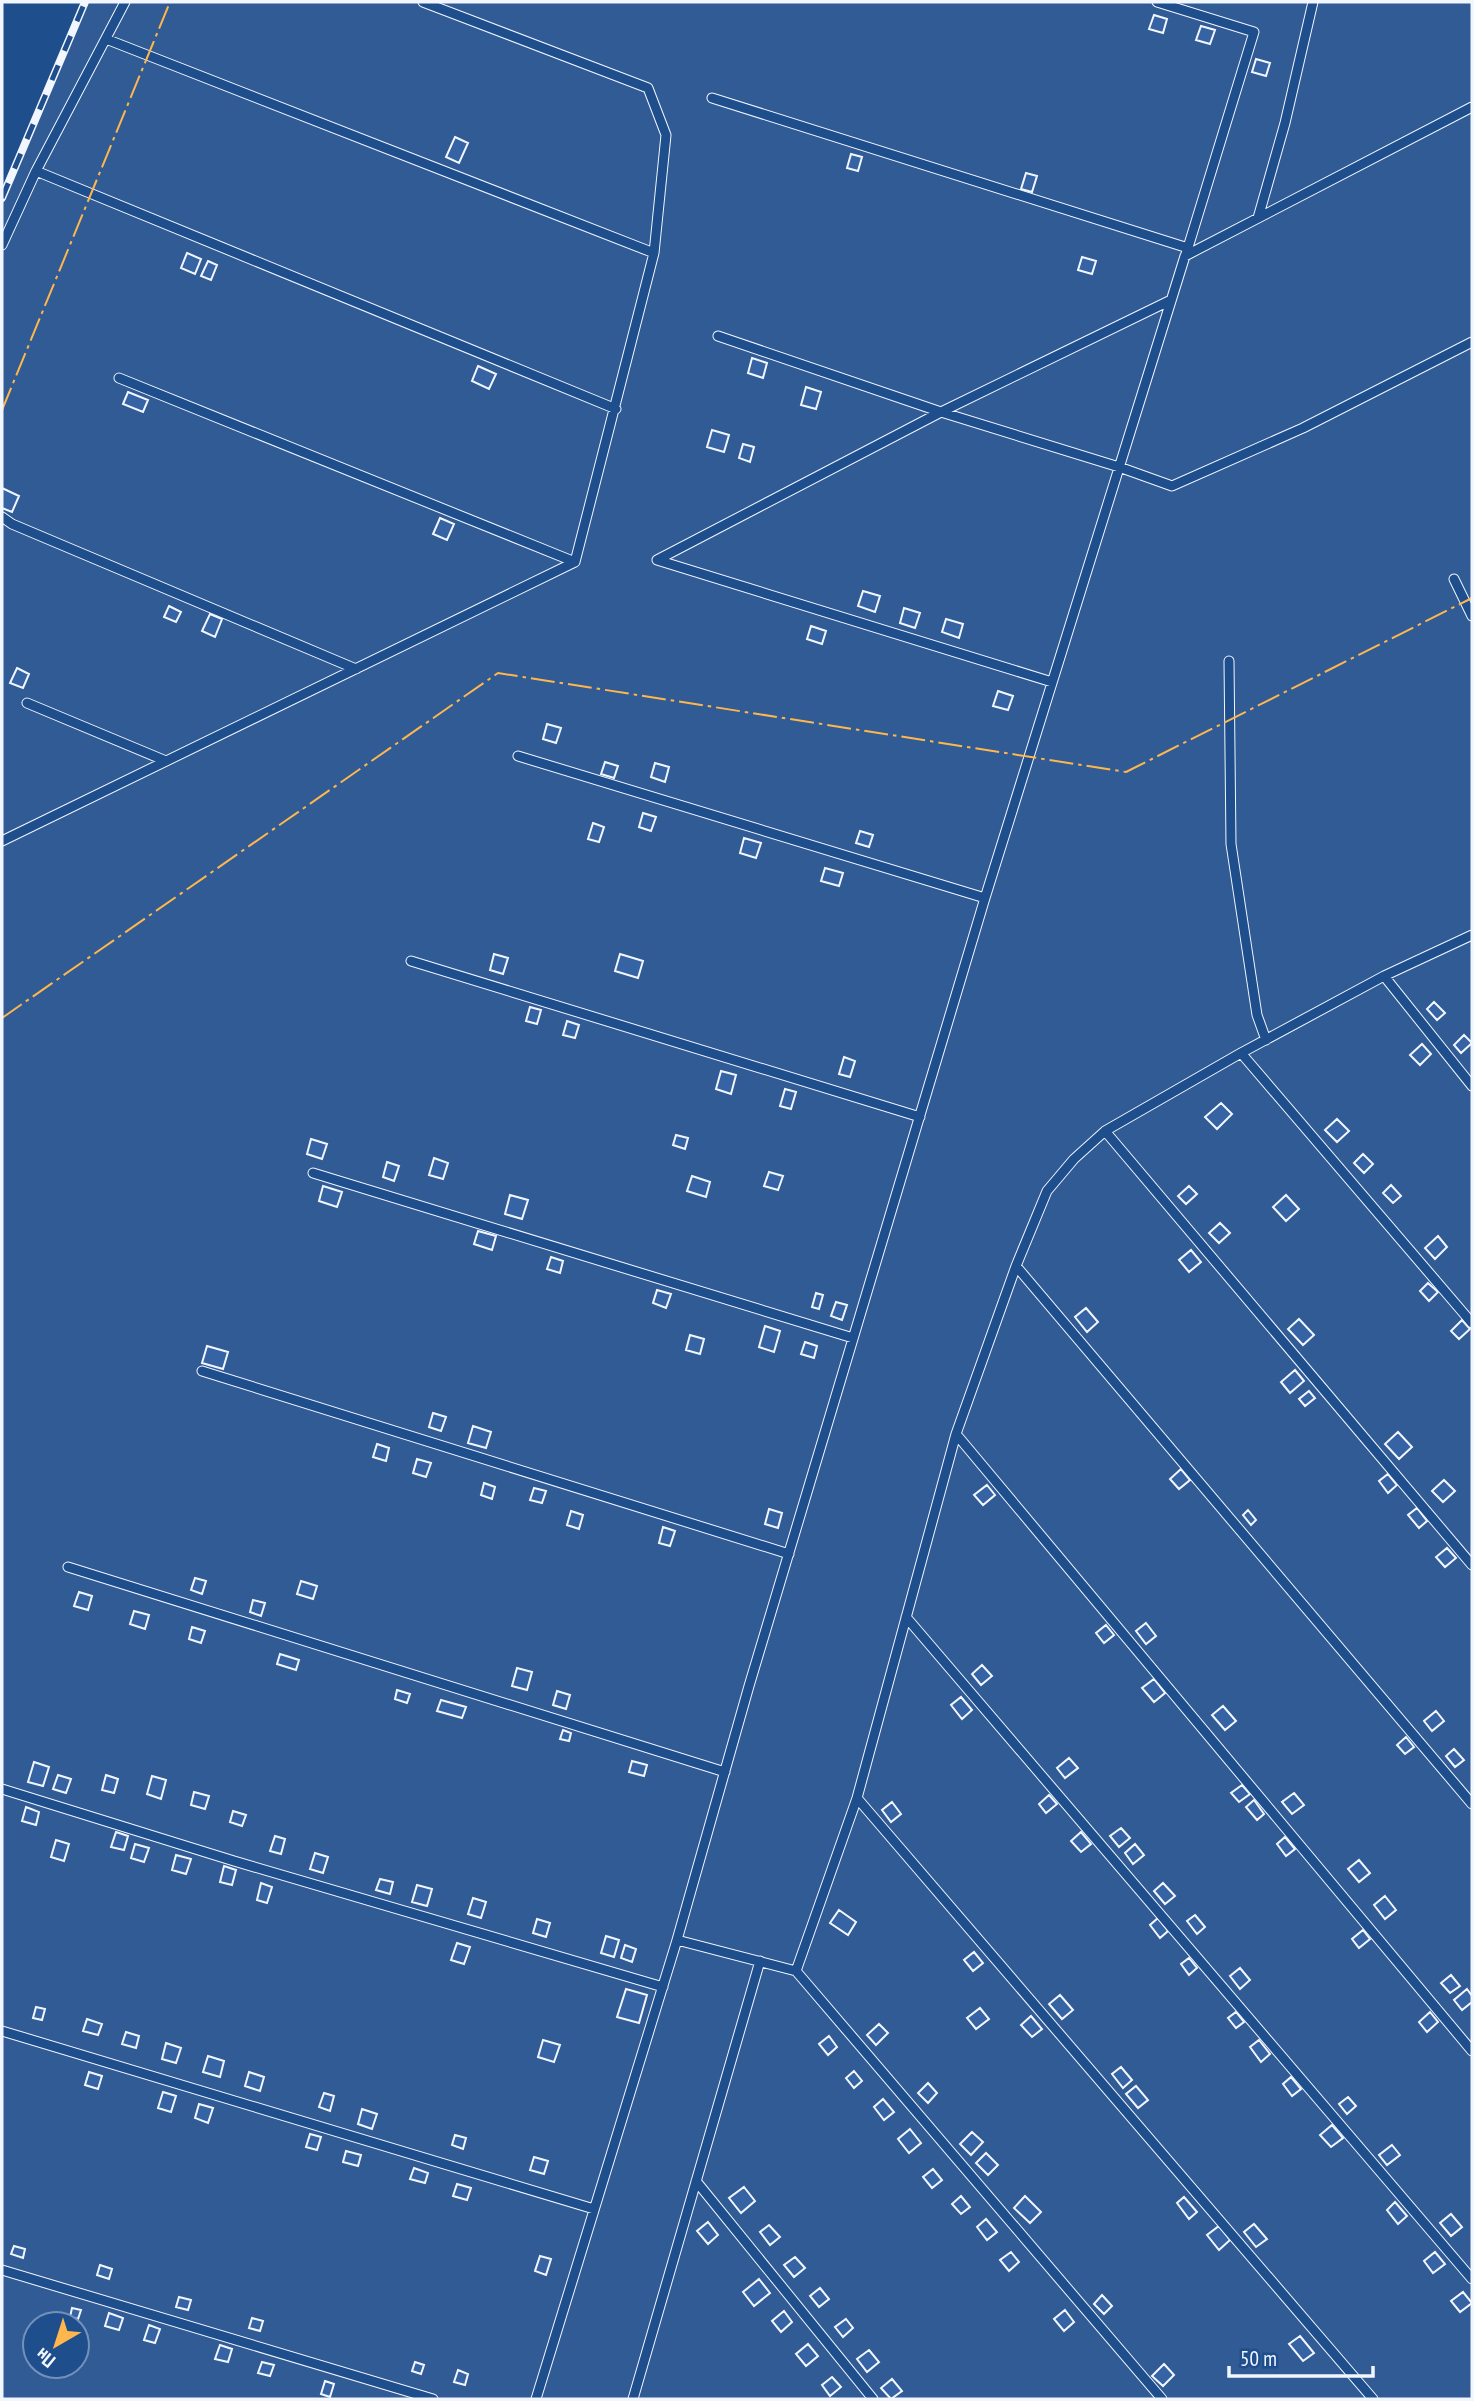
<svg xmlns="http://www.w3.org/2000/svg" width="1474" height="2401" viewBox="0 0 1474 2401" font-family="'PT Sans Narrow',sans-serif">
<style>
.built{fill:#305b95;stroke:#a8bbd7;stroke-width:2;fill-rule:evenodd}
.building{fill:#3563a3;stroke:#f2f6ff;stroke-width:2}
.lines{fill:none;stroke-linecap:round;stroke-linejoin:round}
.lane-casing{stroke:#f2f6ff;stroke-width:11}
.lane{stroke:#1f4e8c;stroke-width:9}
.rail-casing{stroke:#f2f6ff;stroke-width:8}
.rail{stroke:#1f4e8c;stroke-width:5;stroke-dasharray:16;stroke-linecap:butt}
.power{stroke:#ffb74d;stroke-width:2;stroke-dasharray:24 5 3.5 5;stroke-linecap:butt}
</style>
<rect width="100%" height="100%" fill="#1f4e8c"/>
<path class="built" d="M 87,2 L 1472,2 L 1472,2399 L 2,2399 L 2,201 ZM 35,2324 L 77,2324 L 77,2366 L 35,2366 Z"/>
<path class="building" d="M 1154,15 L 1167,19 L 1163,33 L 1149,29 Z
M 1201,26 L 1215,30 L 1210,44 L 1196,40 Z
M 1256,59 L 1270,63 L 1266,76 L 1252,72 Z
M 455,137 L 468,143 L 459,163 L 446,157 Z
M 851,154 L 862,157 L 858,171 L 847,168 Z
M 1026,173 L 1037,176 L 1032,192 L 1021,189 Z
M 187,253 L 201,259 L 195,274 L 181,268 Z
M 1082,257 L 1096,261 L 1092,274 L 1078,270 Z
M 208,261 L 217,265 L 211,280 L 201,276 Z
M 752,358 L 767,363 L 763,378 L 748,373 Z
M 478,366 L 496,374 L 489,389 L 472,381 Z
M 806,387 L 821,392 L 816,409 L 801,405 Z
M 128,392 L 148,400 L 143,412 L 123,404 Z
M 712,430 L 729,435 L 724,452 L 707,447 Z
M 743,444 L 754,447 L 750,462 L 739,458 Z
M 2,488 L 19,496 L 12,512 L 2,508 Z
M 440,518 L 454,524 L 447,540 L 433,534 Z
M 863,591 L 880,596 L 875,612 L 858,606 Z
M 169,606 L 181,612 L 176,622 L 164,617 Z
M 904,608 L 920,613 L 915,628 L 900,623 Z
M 210,614 L 222,619 L 215,637 L 202,631 Z
M 946,619 L 963,624 L 959,638 L 942,632 Z
M 811,626 L 826,631 L 822,644 L 807,639 Z
M 17,668 L 29,674 L 23,688 L 10,683 Z
M 998,691 L 1013,696 L 1008,710 L 993,706 Z
M 547,724 L 561,728 L 556,743 L 543,739 Z
M 605,762 L 618,766 L 614,778 L 601,774 Z
M 655,763 L 669,767 L 665,782 L 651,777 Z
M 643,813 L 656,817 L 651,831 L 639,827 Z
M 593,823 L 604,827 L 599,842 L 588,839 Z
M 860,831 L 873,835 L 869,847 L 856,843 Z
M 744,838 L 761,843 L 756,858 L 740,853 Z
M 825,868 L 843,873 L 839,886 L 821,881 Z
M 494,954 L 508,958 L 503,974 L 490,970 Z
M 620,954 L 643,961 L 638,978 L 615,971 Z
M 1434,1002 L 1445,1013 L 1437,1020 L 1427,1009 Z
M 530,1007 L 541,1010 L 537,1024 L 526,1021 Z
M 567,1021 L 579,1025 L 575,1038 L 563,1035 Z
M 1464,1035 L 1472,1043 L 1461,1053 L 1454,1045 Z
M 1422,1044 L 1431,1054 L 1420,1065 L 1410,1055 Z
M 844,1057 L 855,1061 L 850,1077 L 839,1074 Z
M 721,1071 L 736,1075 L 731,1094 L 716,1089 Z
M 785,1089 L 796,1092 L 791,1109 L 780,1106 Z
M 1221,1103 L 1232,1114 L 1217,1129 L 1205,1117 Z
M 1337,1119 L 1349,1131 L 1337,1142 L 1325,1130 Z
M 676,1135 L 688,1138 L 685,1149 L 673,1145 Z
M 311,1139 L 327,1144 L 322,1159 L 307,1154 Z
M 1363,1154 L 1373,1164 L 1364,1173 L 1354,1163 Z
M 434,1158 L 448,1163 L 443,1179 L 429,1175 Z
M 387,1162 L 399,1166 L 394,1181 L 383,1177 Z
M 769,1172 L 783,1176 L 778,1190 L 764,1186 Z
M 692,1176 L 710,1182 L 706,1197 L 687,1191 Z
M 1391,1185 L 1401,1196 L 1393,1203 L 1383,1193 Z
M 323,1186 L 342,1192 L 337,1207 L 319,1201 Z
M 1189,1186 L 1197,1194 L 1186,1204 L 1178,1196 Z
M 510,1195 L 528,1200 L 522,1219 L 505,1214 Z
M 1286,1195 L 1299,1209 L 1286,1221 L 1273,1207 Z
M 1220,1223 L 1230,1233 L 1219,1243 L 1209,1233 Z
M 478,1231 L 496,1236 L 492,1250 L 474,1244 Z
M 1438,1236 L 1447,1247 L 1435,1259 L 1425,1248 Z
M 1191,1250 L 1201,1262 L 1189,1272 L 1179,1260 Z
M 551,1257 L 563,1261 L 560,1273 L 547,1269 Z
M 1428,1283 L 1438,1292 L 1429,1301 L 1420,1291 Z
M 657,1290 L 671,1294 L 666,1308 L 653,1303 Z
M 816,1293 L 823,1295 L 819,1309 L 812,1307 Z
M 836,1302 L 847,1305 L 842,1320 L 831,1316 Z
M 1086,1308 L 1098,1322 L 1087,1332 L 1075,1317 Z
M 1299,1319 L 1314,1335 L 1303,1345 L 1288,1329 Z
M 1462,1320 L 1470,1329 L 1459,1339 L 1451,1331 Z
M 765,1326 L 780,1331 L 774,1352 L 759,1347 Z
M 690,1335 L 704,1339 L 700,1354 L 686,1350 Z
M 805,1342 L 817,1346 L 814,1358 L 801,1354 Z
M 207,1346 L 228,1352 L 223,1369 L 202,1363 Z
M 1295,1370 L 1304,1381 L 1290,1393 L 1281,1382 Z
M 1309,1391 L 1315,1398 L 1305,1406 L 1299,1399 Z
M 433,1413 L 446,1417 L 441,1431 L 429,1427 Z
M 473,1426 L 491,1432 L 486,1448 L 468,1443 Z
M 1398,1432 L 1412,1447 L 1399,1459 L 1385,1444 Z
M 377,1444 L 389,1448 L 386,1461 L 373,1457 Z
M 417,1459 L 431,1463 L 426,1477 L 413,1473 Z
M 1181,1469 L 1190,1480 L 1179,1489 L 1170,1479 Z
M 1388,1474 L 1397,1485 L 1388,1493 L 1379,1481 Z
M 1444,1480 L 1455,1491 L 1443,1502 L 1432,1491 Z
M 484,1483 L 495,1487 L 492,1499 L 481,1495 Z
M 987,1485 L 995,1495 L 983,1505 L 974,1495 Z
M 534,1488 L 546,1491 L 542,1503 L 530,1500 Z
M 1417,1508 L 1427,1521 L 1419,1528 L 1408,1515 Z
M 769,1509 L 782,1513 L 778,1528 L 765,1524 Z
M 1248,1510 L 1256,1520 L 1251,1525 L 1243,1515 Z
M 571,1511 L 583,1515 L 579,1529 L 567,1525 Z
M 663,1527 L 675,1531 L 670,1546 L 659,1543 Z
M 1447,1548 L 1456,1558 L 1445,1567 L 1436,1557 Z
M 195,1578 L 206,1581 L 202,1594 L 191,1590 Z
M 301,1581 L 317,1586 L 313,1599 L 297,1594 Z
M 79,1592 L 92,1596 L 88,1610 L 74,1606 Z
M 253,1600 L 265,1603 L 261,1616 L 250,1612 Z
M 134,1611 L 149,1615 L 145,1629 L 130,1624 Z
M 1146,1623 L 1156,1636 L 1146,1644 L 1136,1631 Z
M 1106,1625 L 1114,1635 L 1104,1643 L 1096,1633 Z
M 192,1627 L 205,1631 L 201,1643 L 189,1639 Z
M 280,1654 L 299,1660 L 296,1670 L 277,1664 Z
M 982,1665 L 992,1676 L 981,1685 L 972,1674 Z
M 517,1668 L 532,1672 L 527,1690 L 512,1686 Z
M 1154,1679 L 1165,1693 L 1154,1702 L 1142,1688 Z
M 397,1690 L 410,1694 L 407,1703 L 395,1699 Z
M 557,1691 L 570,1695 L 566,1709 L 553,1705 Z
M 961,1697 L 972,1710 L 962,1719 L 951,1705 Z
M 441,1700 L 466,1707 L 462,1718 L 437,1711 Z
M 1223,1706 L 1236,1721 L 1225,1730 L 1212,1715 Z
M 1436,1711 L 1444,1721 L 1432,1731 L 1424,1721 Z
M 563,1730 L 571,1733 L 569,1741 L 560,1739 Z
M 1406,1737 L 1414,1747 L 1405,1754 L 1397,1745 Z
M 1454,1749 L 1464,1760 L 1455,1767 L 1446,1756 Z
M 1069,1758 L 1078,1768 L 1065,1778 L 1057,1768 Z
M 632,1761 L 647,1765 L 644,1776 L 629,1772 Z
M 34,1762 L 49,1767 L 43,1786 L 28,1782 Z
M 58,1775 L 71,1779 L 66,1793 L 53,1789 Z
M 106,1775 L 118,1779 L 114,1793 L 102,1790 Z
M 152,1776 L 166,1780 L 161,1799 L 147,1794 Z
M 1242,1785 L 1250,1794 L 1239,1802 L 1231,1793 Z
M 194,1792 L 209,1796 L 205,1809 L 191,1805 Z
M 1294,1793 L 1304,1805 L 1292,1814 L 1282,1802 Z
M 1049,1795 L 1057,1804 L 1046,1813 L 1039,1804 Z
M 1254,1800 L 1264,1814 L 1257,1820 L 1246,1807 Z
M 892,1802 L 901,1814 L 891,1822 L 882,1810 Z
M 26,1807 L 39,1812 L 36,1825 L 22,1821 Z
M 233,1811 L 246,1815 L 242,1826 L 230,1822 Z
M 1121,1828 L 1130,1838 L 1119,1847 L 1110,1836 Z
M 116,1832 L 128,1836 L 124,1850 L 111,1847 Z
M 1081,1832 L 1091,1844 L 1081,1852 L 1071,1841 Z
M 275,1836 L 285,1839 L 281,1854 L 270,1851 Z
M 1285,1837 L 1295,1849 L 1286,1856 L 1277,1844 Z
M 56,1840 L 69,1844 L 64,1861 L 51,1857 Z
M 135,1844 L 149,1848 L 144,1862 L 131,1858 Z
M 1135,1844 L 1144,1855 L 1133,1864 L 1125,1853 Z
M 315,1853 L 328,1857 L 323,1873 L 310,1869 Z
M 176,1855 L 191,1859 L 186,1874 L 172,1870 Z
M 1359,1860 L 1370,1873 L 1359,1882 L 1348,1869 Z
M 224,1866 L 236,1870 L 232,1885 L 220,1882 Z
M 380,1879 L 393,1882 L 390,1894 L 376,1890 Z
M 261,1883 L 272,1887 L 267,1903 L 257,1900 Z
M 1163,1883 L 1175,1896 L 1165,1904 L 1154,1891 Z
M 417,1885 L 432,1889 L 427,1906 L 412,1902 Z
M 1385,1896 L 1396,1910 L 1385,1919 L 1374,1905 Z
M 473,1898 L 486,1902 L 481,1918 L 468,1914 Z
M 839,1910 L 856,1922 L 848,1935 L 830,1923 Z
M 1195,1915 L 1205,1927 L 1197,1934 L 1187,1921 Z
M 1158,1918 L 1168,1931 L 1160,1938 L 1150,1925 Z
M 537,1919 L 550,1923 L 546,1937 L 533,1933 Z
M 1363,1930 L 1370,1939 L 1359,1948 L 1352,1939 Z
M 606,1936 L 619,1940 L 614,1957 L 601,1953 Z
M 457,1943 L 470,1947 L 464,1964 L 451,1960 Z
M 625,1945 L 636,1949 L 632,1962 L 621,1958 Z
M 974,1952 L 983,1963 L 973,1971 L 964,1960 Z
M 1189,1958 L 1197,1968 L 1189,1975 L 1181,1964 Z
M 1240,1968 L 1250,1980 L 1240,1989 L 1230,1976 Z
M 1451,1975 L 1460,1986 L 1450,1993 L 1441,1983 Z
M 626,1989 L 647,1995 L 639,2023 L 617,2017 Z
M 1467,1989 L 1472,1996 L 1472,2002 L 1462,2010 L 1454,2000 Z
M 1060,1995 L 1073,2010 L 1062,2019 L 1049,2004 Z
M 36,2007 L 45,2009 L 42,2020 L 33,2018 Z
M 980,2008 L 989,2019 L 976,2029 L 967,2018 Z
M 1236,2012 L 1244,2022 L 1236,2028 L 1228,2018 Z
M 1430,2012 L 1438,2022 L 1427,2032 L 1419,2022 Z
M 1031,2016 L 1042,2029 L 1032,2037 L 1021,2025 Z
M 87,2019 L 102,2024 L 98,2035 L 83,2031 Z
M 879,2024 L 888,2033 L 876,2045 L 867,2035 Z
M 126,2032 L 139,2036 L 136,2048 L 122,2044 Z
M 829,2036 L 837,2047 L 828,2055 L 819,2044 Z
M 543,2040 L 560,2045 L 554,2062 L 538,2057 Z
M 1259,2040 L 1270,2054 L 1261,2062 L 1250,2047 Z
M 166,2043 L 181,2048 L 176,2063 L 162,2059 Z
M 208,2056 L 224,2061 L 220,2077 L 203,2072 Z
M 1121,2067 L 1132,2080 L 1123,2088 L 1112,2074 Z
M 854,2071 L 862,2081 L 854,2088 L 846,2078 Z
M 89,2072 L 102,2076 L 98,2089 L 85,2085 Z
M 249,2072 L 264,2077 L 260,2091 L 245,2086 Z
M 1291,2077 L 1301,2089 L 1292,2096 L 1283,2084 Z
M 928,2083 L 937,2093 L 928,2103 L 918,2093 Z
M 1136,2086 L 1148,2100 L 1138,2108 L 1126,2094 Z
M 163,2092 L 176,2096 L 171,2112 L 158,2108 Z
M 324,2093 L 334,2096 L 330,2111 L 319,2107 Z
M 1348,2097 L 1356,2106 L 1347,2114 L 1339,2104 Z
M 883,2099 L 894,2112 L 884,2120 L 874,2107 Z
M 199,2104 L 213,2108 L 208,2123 L 195,2118 Z
M 362,2109 L 377,2114 L 372,2129 L 358,2124 Z
M 1332,2125 L 1343,2138 L 1331,2147 L 1320,2135 Z
M 910,2129 L 921,2143 L 909,2153 L 898,2139 Z
M 972,2132 L 983,2142 L 971,2155 L 960,2144 Z
M 310,2134 L 321,2137 L 317,2150 L 306,2147 Z
M 455,2135 L 466,2138 L 463,2149 L 452,2145 Z
M 1392,2145 L 1400,2155 L 1387,2165 L 1379,2155 Z
M 346,2151 L 361,2155 L 358,2166 L 343,2162 Z
M 986,2153 L 998,2165 L 988,2175 L 976,2163 Z
M 534,2157 L 548,2161 L 544,2174 L 530,2170 Z
M 414,2168 L 428,2173 L 425,2183 L 410,2179 Z
M 933,2169 L 942,2180 L 932,2188 L 923,2177 Z
M 457,2184 L 471,2188 L 467,2200 L 453,2196 Z
M 744,2187 L 755,2201 L 741,2213 L 729,2198 Z
M 961,2196 L 970,2207 L 961,2214 L 952,2204 Z
M 1025,2196 L 1041,2212 L 1030,2223 L 1014,2208 Z
M 1184,2197 L 1197,2212 L 1189,2219 L 1177,2203 Z
M 1395,2202 L 1407,2216 L 1398,2224 L 1387,2210 Z
M 1451,2214 L 1462,2227 L 1451,2236 L 1440,2223 Z
M 986,2219 L 997,2232 L 987,2240 L 977,2227 Z
M 708,2222 L 718,2235 L 708,2244 L 697,2231 Z
M 1254,2224 L 1267,2239 L 1256,2247 L 1244,2232 Z
M 769,2225 L 780,2237 L 770,2245 L 760,2232 Z
M 1219,2226 L 1230,2240 L 1219,2250 L 1207,2235 Z
M 14,2246 L 25,2249 L 23,2258 L 11,2254 Z
M 1011,2252 L 1019,2262 L 1009,2271 L 1000,2260 Z
M 1435,2252 L 1445,2264 L 1433,2273 L 1424,2261 Z
M 540,2256 L 551,2259 L 546,2275 L 535,2271 Z
M 795,2257 L 805,2268 L 794,2277 L 784,2265 Z
M 100,2265 L 112,2269 L 109,2279 L 97,2275 Z
M 759,2279 L 770,2293 L 754,2306 L 743,2292 Z
M 820,2288 L 829,2299 L 819,2307 L 810,2296 Z
M 1463,2292 L 1472,2303 L 1460,2312 L 1451,2301 Z
M 1102,2295 L 1112,2306 L 1104,2314 L 1094,2304 Z
M 179,2297 L 191,2300 L 188,2310 L 176,2307 Z
M 72,2308 L 81,2310 L 78,2319 L 70,2317 Z
M 1065,2310 L 1074,2322 L 1064,2331 L 1054,2319 Z
M 784,2311 L 792,2322 L 781,2332 L 772,2321 Z
M 109,2313 L 123,2318 L 119,2330 L 105,2326 Z
M 252,2318 L 263,2321 L 260,2331 L 249,2328 Z
M 846,2319 L 853,2328 L 843,2337 L 835,2327 Z
M 149,2325 L 160,2329 L 155,2343 L 144,2340 Z
M 1300,2336 L 1314,2353 L 1303,2361 L 1289,2344 Z
M 808,2344 L 818,2356 L 806,2366 L 796,2354 Z
M 220,2345 L 232,2349 L 228,2362 L 215,2359 Z
M 869,2350 L 879,2362 L 867,2372 L 857,2359 Z
M 262,2362 L 274,2365 L 270,2376 L 258,2373 Z
M 415,2362 L 424,2365 L 421,2374 L 412,2371 Z
M 1164,2364 L 1174,2375 L 1163,2386 L 1152,2376 Z
M 458,2370 L 468,2374 L 465,2385 L 454,2382 Z
M 832,2377 L 841,2387 L 830,2396 L 822,2385 Z
M 892,2379 L 902,2391 L 891,2399 L 881,2388 Z
M 325,2381 L 334,2384 L 330,2397 L 321,2394 Z"/>
<g class="lines">
<g class="lane-casing">
<path id="lane" d="M 1157,2 L 1254,32 L 1186,254
M 106,39 L 654,253
M 712,98 L 1188,248
M 36,171 L 616,409
M 1258,218 L 1285,123 L 1313,2
M 2,245 L 36,171 L 125,2
M 718,336 L 941,412 L 1119,467 L 1172,486 L 1303,428 L 1472,342
M 119,378 L 575,562
M 2,517 L 12,524 L 356,669
M 657,560 L 941,412 L 1171,300
M 657,560 L 1052,682
M 1454,579 L 1472,616
M 1229,661 L 1231,844 L 1257,1015 L 1266,1040
M 27,703 L 166,761
M 518,756 L 985,898
M 2,841 L 575,562 L 654,253 L 666,135 L 648,88 L 423,2
M 411,961 L 920,1117
M 1384,976 L 1472,1086
M 1241,1053 L 1472,1323
M 1105,1131 L 1472,1565
M 313,1173 L 853,1338
M 1016,1266 L 1472,1804
M 202,1371 L 789,1554
M 956,1434 L 1472,2051
M 68,1567 L 725,1772
M 906,1617 L 1472,2279
M 2,1789 L 234,1861 L 663,1987
M 857,1798 L 1373,2399
M 677,1940 L 796,1971 L 1162,2399
M 796,1971 L 857,1798 L 956,1434 L 1016,1266 L 1047,1191 L 1074,1159 L 1105,1131 L 1241,1053 L 1384,976 L 1472,935
M 2,2031 L 594,2209
M 696,2181 L 873,2399
M 2,2270 L 433,2399
M 536,2399 L 677,1940 L 749,1686 L 985,898 L 1185,256 L 1472,107
M 633,2399 L 760,1961"/>
</g>
<use href="#lane" class="lane"/>
<g class="rail-casing">
<path id="rail" d="M 2,198 L 85,2"/>
</g>
<use href="#rail" class="rail"/>
<path class="power" d="M 2,410 L 170,2
M 2,1018 L 498,673 L 1126,772 L 1472,598"/>
</g>
<rect width="1474" height="2401" fill="none" stroke="#f2f6ff" stroke-width="7"/>
<g transform="translate(56 2345) rotate(219)"><circle r="33" fill="#1f4e8c" stroke="#7391ba" stroke-width="2"/>
<path d="M0-5L12 26L0 18L-12 26Z" fill="#ffb74d"/>
<text y="-10" font-size="19" font-weight="bold" text-anchor="middle" fill="#f2f6ff">Пн</text>
</g>
<path d="M1229 2366v10h144v-10" fill="none" stroke="#f2f6ff" stroke-width="3.5"/>
<text x="1240" y="2366" font-size="21" fill="#f2f6ff" stroke="#1f4e8c" stroke-width="5" paint-order="stroke">50 m</text>
</svg>
